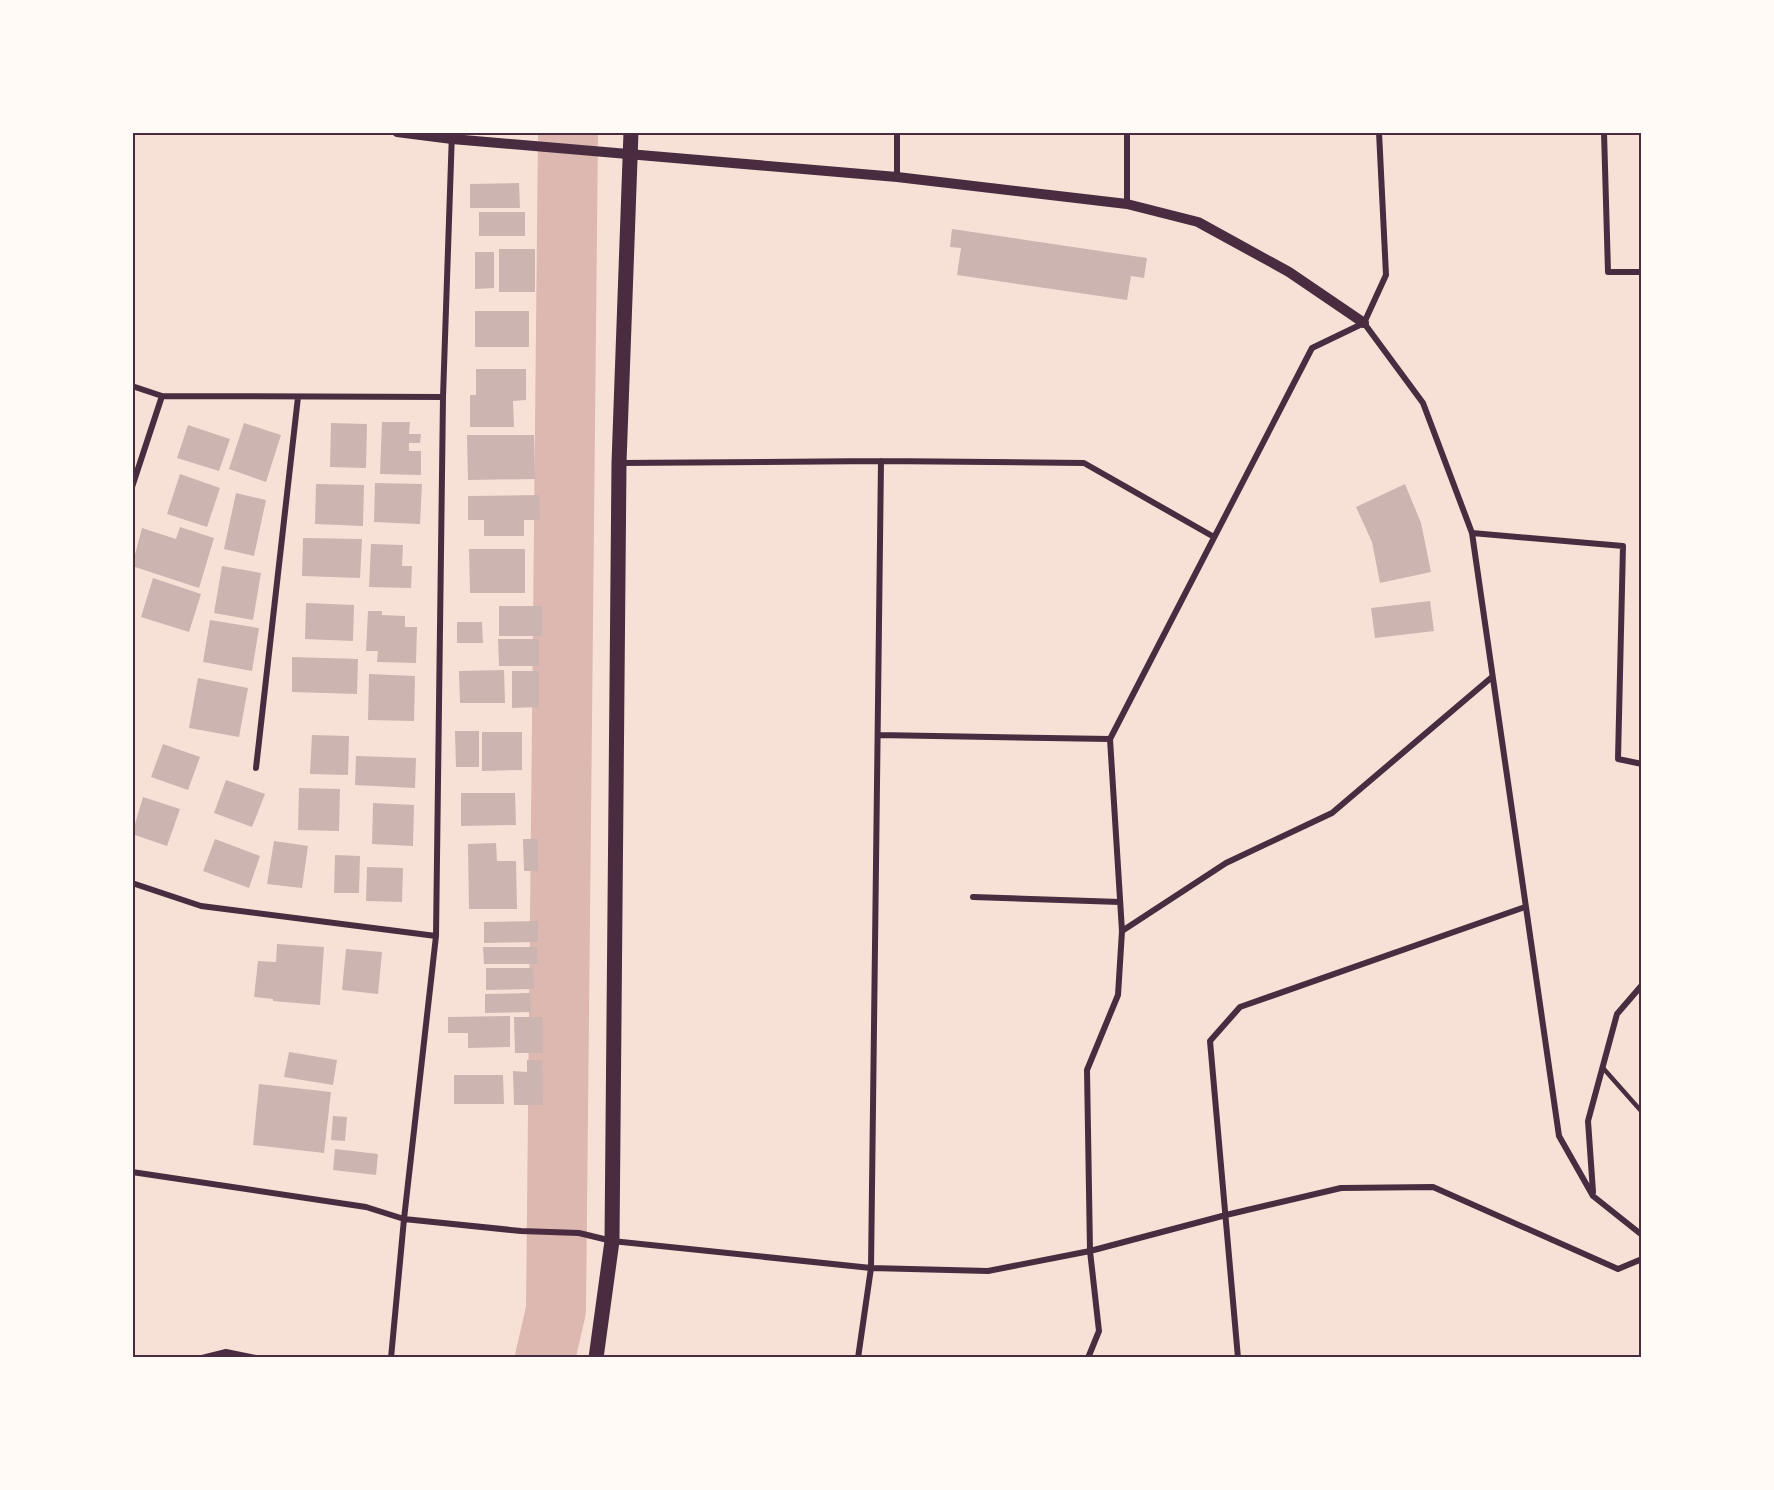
<svg xmlns="http://www.w3.org/2000/svg" width="1774" height="1490" viewBox="0 0 1774 1490" font-family="'Golos Text',sans-serif">
<style>
.lines{fill:none;stroke-linecap:round;stroke-linejoin:round}
.river{stroke:#dcb8b0;stroke-width:60}
.building{fill:#ccb4b1}
.service{stroke:#4a2c40;stroke-width:4.5}
.minor{stroke:#4a2c40;stroke-width:6}
.tertiary{stroke:#4a2c40;stroke-width:10}
.primary{stroke:#4a2c40;stroke-width:15}
.neatline{fill:none;stroke:#4a2c40;stroke-width:2}
</style>
<rect width="100%" height="100%" fill="#f7e1d7"/>
<g class="lines">
<path class="river" d="M 545,1358 L 556,1310 L 568,132"/>
</g>
<path class="building" d="M 519,183 L 520,208 L 470,208 L 470,184 Z
M 479,212 L 525,212 L 525,236 L 479,236 Z
M 952,229 L 1147,258 L 1144,278 L 1131,276 L 1127,300 L 957,275 L 961,248 L 950,247 Z
M 499,249 L 535,249 L 535,292 L 499,292 Z
M 475,252 L 494,252 L 494,288 L 475,289 Z
M 475,311 L 529,311 L 529,347 L 475,347 Z
M 476,369 L 526,369 L 526,400 L 513,401 L 514,427 L 470,427 L 470,395 L 476,395 Z
M 382,422 L 410,422 L 409,434 L 421,434 L 420,443 L 409,443 L 409,451 L 421,451 L 421,475 L 380,474 Z
M 244,423 L 281,435 L 266,482 L 229,469 Z
M 331,423 L 367,424 L 366,468 L 330,467 Z
M 188,425 L 230,439 L 219,471 L 177,458 Z
M 467,435 L 534,435 L 535,479 L 468,480 Z
M 180,474 L 220,488 L 207,527 L 167,514 Z
M 375,483 L 422,484 L 420,524 L 374,522 Z
M 316,484 L 364,485 L 363,526 L 315,524 Z
M 1405,484 L 1421,523 L 1431,572 L 1380,583 L 1372,542 L 1356,507 Z
M 236,493 L 266,500 L 254,556 L 224,549 Z
M 539,495 L 540,520 L 524,520 L 524,536 L 484,536 L 484,520 L 468,520 L 468,496 Z
M 180,527 L 214,538 L 199,588 L 132,566 L 142,528 L 176,539 Z
M 303,538 L 362,539 L 360,578 L 302,576 Z
M 371,544 L 403,545 L 402,566 L 412,566 L 411,588 L 369,587 Z
M 469,549 L 525,549 L 525,593 L 470,593 Z
M 222,566 L 261,573 L 253,620 L 214,613 Z
M 153,578 L 201,594 L 189,632 L 141,617 Z
M 1430,601 L 1434,631 L 1375,638 L 1371,608 Z
M 306,603 L 354,605 L 353,641 L 305,639 Z
M 499,606 L 542,606 L 542,636 L 499,636 Z
M 368,611 L 382,611 L 382,615 L 405,616 L 405,627 L 417,627 L 416,663 L 377,662 L 378,651 L 366,651 Z
M 210,620 L 259,628 L 252,671 L 203,662 Z
M 457,622 L 482,622 L 483,643 L 457,643 Z
M 498,639 L 539,639 L 539,666 L 499,666 Z
M 292,657 L 358,659 L 357,694 L 292,692 Z
M 504,670 L 505,703 L 460,703 L 459,671 Z
M 512,671 L 539,671 L 539,707 L 512,708 Z
M 369,674 L 415,676 L 414,721 L 368,720 Z
M 198,678 L 248,688 L 239,737 L 189,728 Z
M 455,731 L 479,731 L 479,767 L 456,767 Z
M 482,732 L 522,732 L 522,770 L 482,771 Z
M 312,735 L 349,736 L 348,775 L 310,774 Z
M 163,744 L 200,757 L 188,790 L 151,777 Z
M 356,756 L 416,758 L 415,788 L 355,785 Z
M 226,780 L 265,794 L 252,827 L 214,813 Z
M 299,788 L 340,789 L 339,831 L 298,830 Z
M 461,793 L 515,793 L 516,825 L 461,826 Z
M 143,797 L 180,809 L 167,846 L 132,834 Z
M 373,803 L 414,805 L 413,846 L 372,844 Z
M 215,839 L 260,856 L 249,888 L 203,871 Z
M 523,839 L 538,839 L 538,871 L 524,871 Z
M 274,841 L 308,846 L 302,888 L 267,884 Z
M 496,843 L 497,861 L 516,861 L 517,909 L 469,909 L 468,844 Z
M 335,855 L 360,856 L 359,893 L 334,893 Z
M 367,867 L 403,868 L 402,902 L 366,901 Z
M 538,921 L 538,942 L 484,943 L 484,922 Z
M 277,944 L 324,947 L 320,1005 L 273,1001 L 273,999 L 254,997 L 258,961 L 276,962 Z
M 483,947 L 537,947 L 538,964 L 484,964 Z
M 346,949 L 382,952 L 378,994 L 342,990 Z
M 486,968 L 533,968 L 534,989 L 486,990 Z
M 530,993 L 531,1012 L 485,1013 L 485,994 Z
M 510,1016 L 510,1047 L 468,1048 L 468,1033 L 448,1033 L 448,1017 Z
M 514,1017 L 542,1017 L 543,1053 L 515,1053 Z
M 289,1052 L 337,1060 L 333,1085 L 284,1077 Z
M 527,1060 L 542,1060 L 543,1105 L 514,1105 L 513,1071 L 527,1072 Z
M 454,1075 L 503,1075 L 504,1104 L 454,1104 Z
M 259,1084 L 331,1092 L 324,1153 L 253,1145 Z
M 333,1116 L 347,1117 L 345,1141 L 331,1140 Z
M 335,1149 L 378,1154 L 376,1175 L 333,1170 Z"/>
<g class="lines">
<path class="service" d="M 1603,1068 L 1642,1112"/>
<path class="minor" d="M 897,132 L 897,177
M 1604,132 L 1608,272 L 1642,272
M 1127,204 L 1127,132
M 1364,323 L 1423,403 L 1472,533 L 1559,1136 L 1593,1196 L 1642,1235
M 132,386 L 162,396 L 443,397
M 619,463 L 881,461 L 1084,463 L 1214,537
M 132,487 L 162,396
M 1472,533 L 1623,546 L 1618,759 L 1642,764
M 878,735 L 1110,739
M 256,768 L 298,397
M 132,883 L 201,906 L 436,936
M 973,897 L 1120,902
M 1122,931 L 1226,863 L 1332,813 L 1492,677
M 132,1172 L 366,1207 L 404,1219 L 521,1231 L 579,1233 L 612,1241 L 871,1268 L 988,1271 L 1090,1251 L 1226,1215 L 1341,1188 L 1433,1187 L 1618,1269 L 1642,1259
M 1593,1192 L 1588,1121 L 1617,1014 L 1642,985
M 202,1358 L 226,1352 L 256,1358
M 391,1358 L 404,1219 L 436,936 L 443,397 L 452,132
M 858,1358 L 871,1268 L 881,461
M 1088,1358 L 1099,1331 L 1090,1251 L 1087,1070 L 1118,995 L 1122,931 L 1110,739 L 1312,348 L 1364,323 L 1386,275 L 1379,132
M 1238,1358 L 1210,1041 L 1240,1007 L 1525,907"/>
<path class="tertiary" d="M 397,132 L 452,139 L 897,177 L 1127,204 L 1198,222 L 1289,272 L 1364,323"/>
<path class="primary" d="M 596,1358 L 612,1241 L 619,463 L 631,132"/>
</g>
<rect width="1774" height="1490" fill="none" stroke="#fffaf5" stroke-width="267"/>
<rect x="134" y="134" width="1506" height="1222" class="neatline"/>
</svg>
